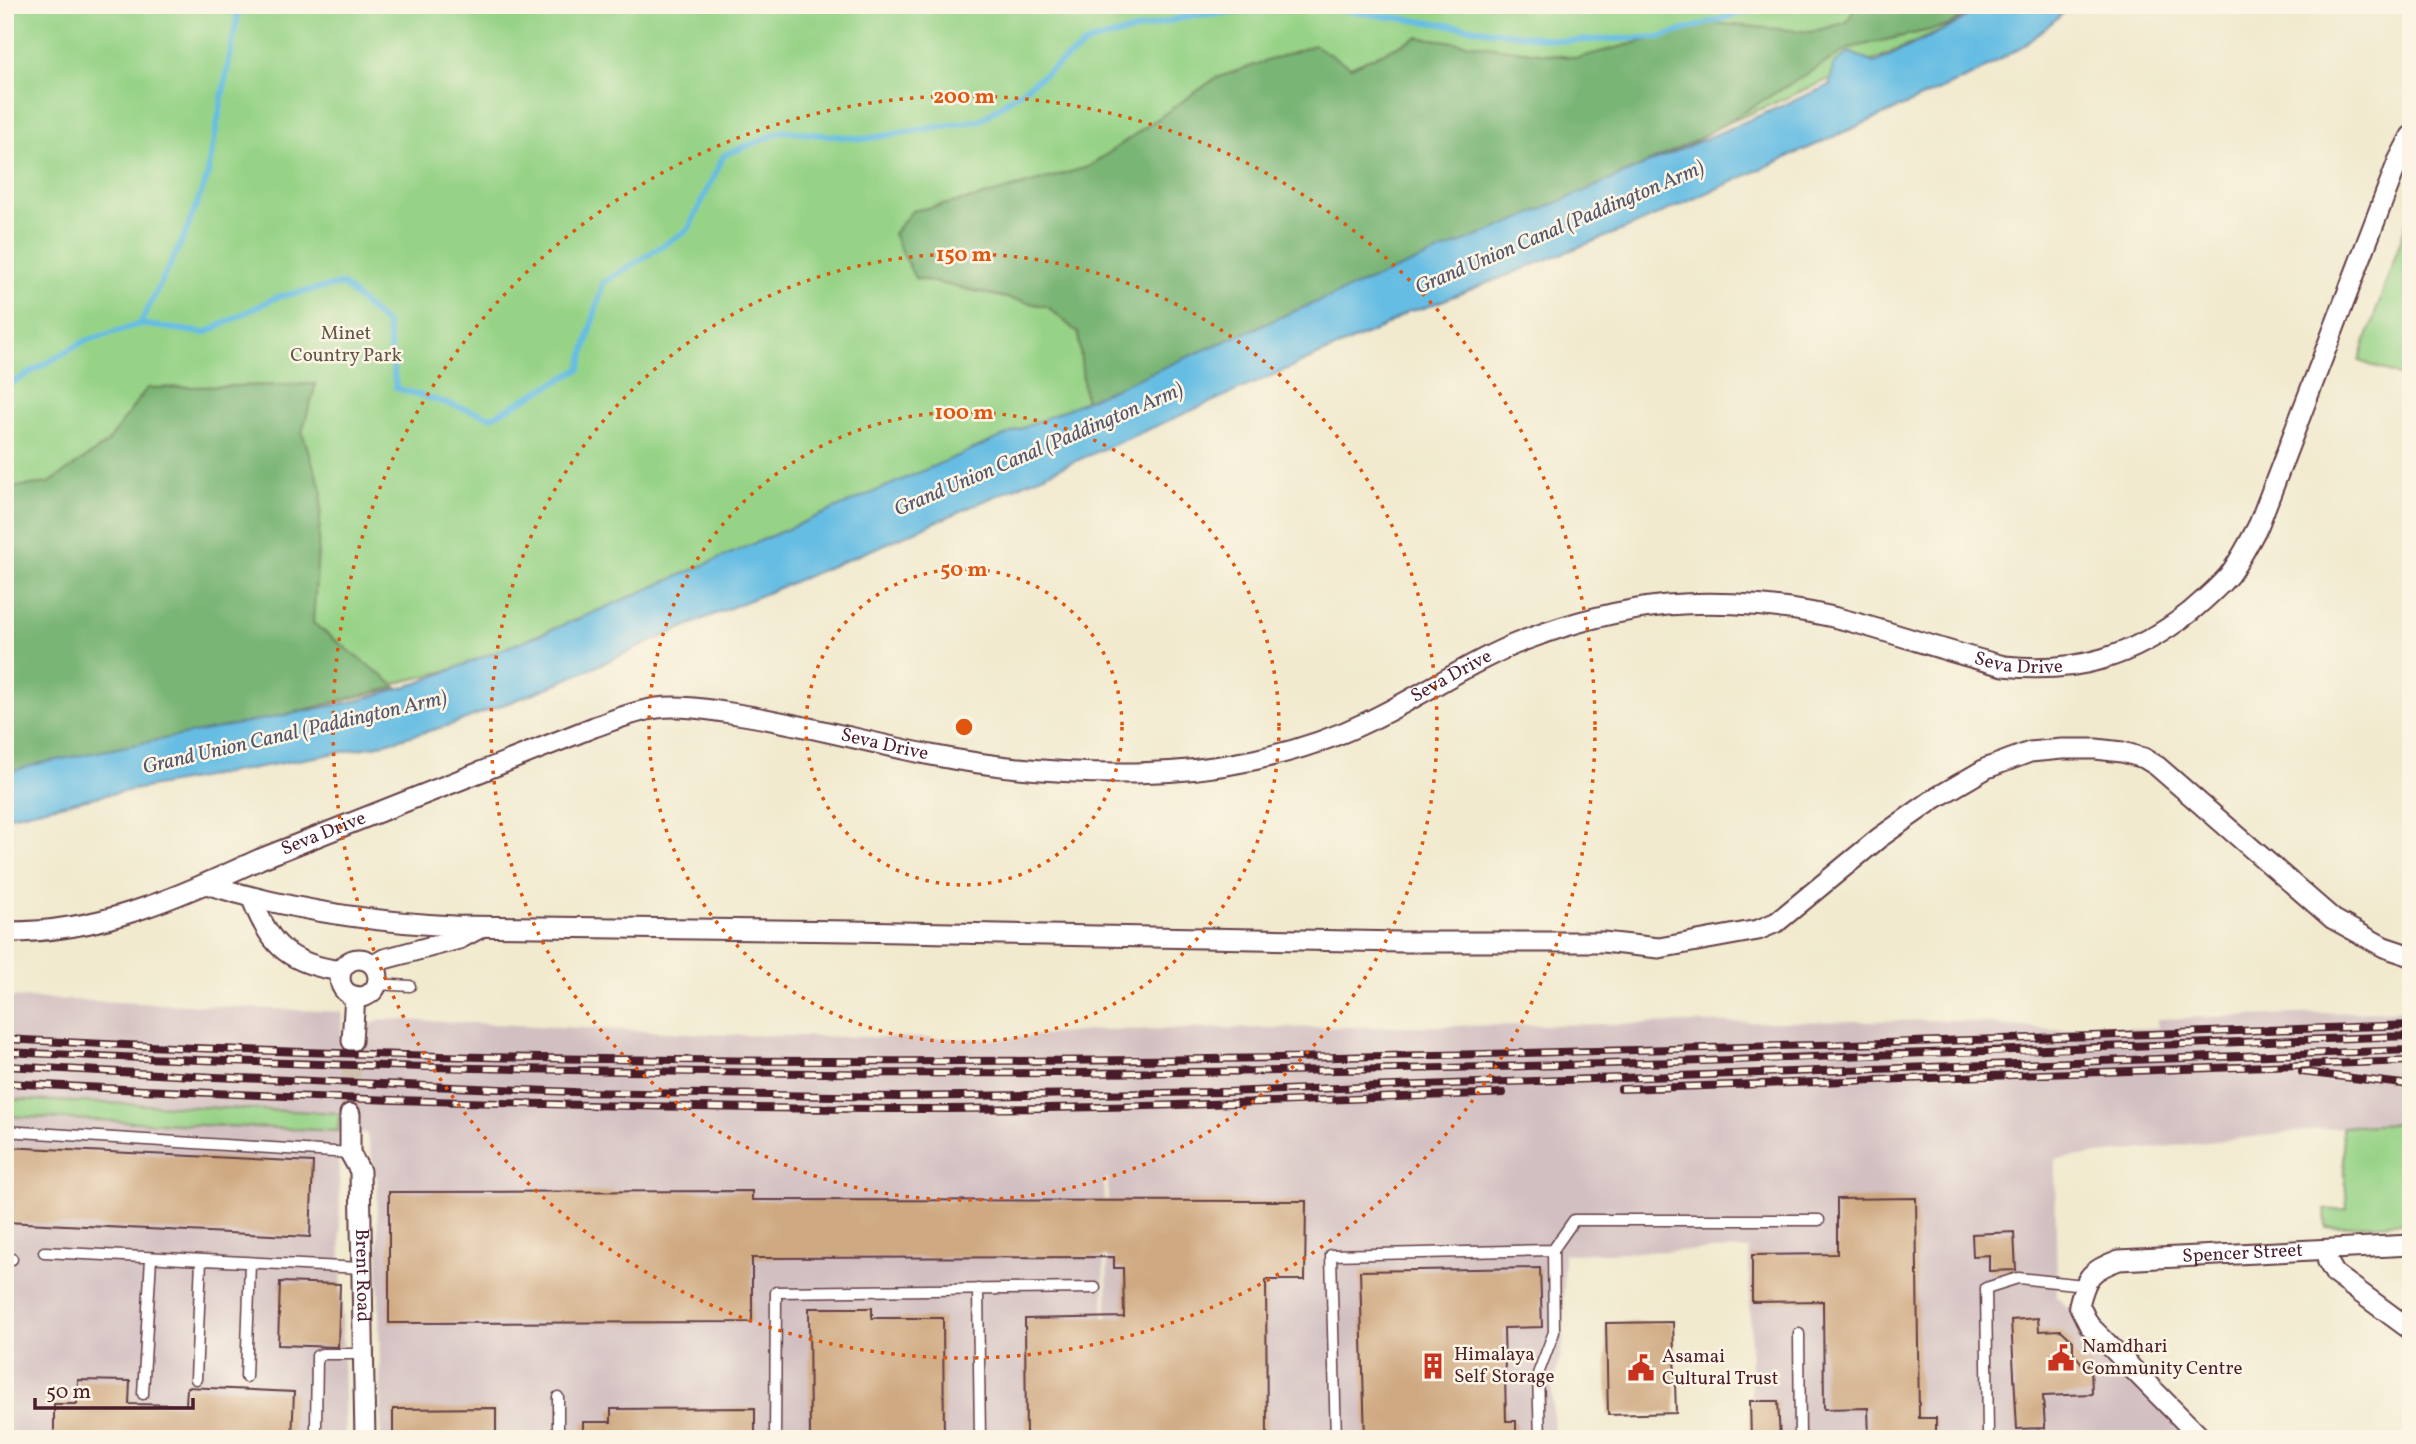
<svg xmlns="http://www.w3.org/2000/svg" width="2416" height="1444" viewBox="0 0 2416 1444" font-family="Vollkorn,serif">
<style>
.industrial{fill:#d2bfc1}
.green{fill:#97d387;stroke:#707959;stroke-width:2}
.forest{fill:#79b574;stroke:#626a50;stroke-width:2}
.water{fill:#66bde3;stroke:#586e87;stroke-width:2}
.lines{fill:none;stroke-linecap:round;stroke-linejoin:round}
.stream{stroke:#66bde3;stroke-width:6}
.building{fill:#cfa981}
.minor-tunnel{stroke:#d0c1ae;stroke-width:19;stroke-dasharray:19 10;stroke-linecap:butt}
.service-casing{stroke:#633d44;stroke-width:13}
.minor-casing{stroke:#633d44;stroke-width:23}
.service{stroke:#fff;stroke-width:10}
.minor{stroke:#fff;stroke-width:19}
.rail-casing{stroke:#4a1f2b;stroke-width:8}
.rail{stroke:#fcf5e5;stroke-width:5;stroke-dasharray:16;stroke-linecap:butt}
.ring{fill:none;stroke:#e0560e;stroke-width:3.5;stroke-dasharray:3.5 7}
.labels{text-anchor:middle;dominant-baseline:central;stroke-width:5;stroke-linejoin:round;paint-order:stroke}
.park-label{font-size:19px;fill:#615547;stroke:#fcf5e5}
.street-label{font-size:19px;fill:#4a1f2b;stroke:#fcf5e5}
.poi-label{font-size:19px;fill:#4a1f2b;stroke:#fcf5e5;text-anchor:start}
.water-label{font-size:21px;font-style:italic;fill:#54566b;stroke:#fcf5e5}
.centre{fill:#e0560e;stroke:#fcf5e5;stroke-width:3.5}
.ring-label{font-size:21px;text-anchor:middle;font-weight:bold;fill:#e0560e;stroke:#fcf5e5;stroke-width:5;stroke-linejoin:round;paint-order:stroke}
</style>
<rect width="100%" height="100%" fill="#fcf5e5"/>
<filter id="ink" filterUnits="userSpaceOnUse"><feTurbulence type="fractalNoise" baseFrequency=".0143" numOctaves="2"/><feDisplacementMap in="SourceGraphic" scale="14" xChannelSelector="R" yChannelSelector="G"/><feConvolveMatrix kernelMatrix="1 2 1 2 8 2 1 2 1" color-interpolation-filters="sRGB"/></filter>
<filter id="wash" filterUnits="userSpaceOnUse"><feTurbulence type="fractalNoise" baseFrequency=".00686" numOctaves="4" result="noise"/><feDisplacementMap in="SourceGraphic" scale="28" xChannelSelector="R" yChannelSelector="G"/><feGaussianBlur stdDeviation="1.57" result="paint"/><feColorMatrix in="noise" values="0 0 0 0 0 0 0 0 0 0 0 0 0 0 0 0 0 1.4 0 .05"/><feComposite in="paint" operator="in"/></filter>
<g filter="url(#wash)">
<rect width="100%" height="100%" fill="#f1eacf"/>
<path class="industrial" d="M 5,997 L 342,1012 L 341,1042 L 368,1042 L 369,1025 L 385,1019 L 731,1035 L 1004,1039 L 1099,1030 L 1949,1020 L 2054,1030 L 2158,1028 L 2158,1019 L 2411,1010 L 2411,1123 L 2342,1127 L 2055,1159 L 2057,1297 L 2195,1439 L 1752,1439 L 1749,1249 L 1564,1254 L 1563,1345 L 1552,1388 L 1554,1439 L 1106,1439 L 1108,1178 L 1104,1180 L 1103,1439 L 381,1439 L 377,1180 L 366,1133 L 338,1132 L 345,1439 L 5,1439 Z"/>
<path class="green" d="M 5,5 L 1985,5 L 1957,24 L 486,661 L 276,713 L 5,763 Z
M 2411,210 L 2411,380 L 2359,361 Z
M 5,1099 L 339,1113 L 338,1131 L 5,1116 Z
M 2411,1123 L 2411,1222 L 2326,1227 L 2325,1210 L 2347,1209 L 2342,1127 Z"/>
<path class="forest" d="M 1856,5 L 1981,5 L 1948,26 L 1850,48 L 1697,140 L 1454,252 L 1086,408 L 1078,333 L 1048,307 L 915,278 L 893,234 L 912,211 L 976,198 L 1088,167 L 1216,78 L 1314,45 L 1351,67 L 1417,37 L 1577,58 L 1713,23 L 1811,32 L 1847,22 Z
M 316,384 L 302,432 L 322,491 L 313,623 L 397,687 L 235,727 L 5,792 L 5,488 L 49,483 L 107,443 L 147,388 Z"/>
<path class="water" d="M 1986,5 L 2073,5 L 2026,44 L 1975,74 L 1630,227 L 1421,309 L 1409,311 L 1381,328 L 883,545 L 703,619 L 547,688 L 450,725 L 375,746 L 105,795 L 5,817 L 5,773 L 41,763 L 356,701 L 418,683 L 583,617 L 1290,313 L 1515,221 L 1830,85 L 1833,66 L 1849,52 L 1874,63 L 1950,27 Z"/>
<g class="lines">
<path class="stream" d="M 140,324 L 183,239 L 207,178 L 237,19 L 237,5
M 5,387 L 85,341 L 140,324 L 205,333 L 277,297 L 342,284 L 387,325 L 396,388 L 492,417 L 580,369 L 603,283 L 688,230 L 724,155 L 784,131 L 864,139 L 981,120 L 1089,42 L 1193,15 L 1318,7 L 1565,41 L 1661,37 L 1768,5"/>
</g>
<g id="blocks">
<path class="building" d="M 5,1147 L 313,1162 L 310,1237 L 5,1222 Z
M 752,1191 L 752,1200 L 1306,1201 L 1305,1280 L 1266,1280 L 1267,1439 L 1026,1439 L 1025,1319 L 1124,1317 L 1123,1268 L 1114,1268 L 1114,1257 L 752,1258 L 752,1322 L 389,1323 L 389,1192 Z
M 1916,1198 L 1919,1418 L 1936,1418 L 1936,1439 L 1869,1439 L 1868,1408 L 1824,1409 L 1823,1301 L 1752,1302 L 1752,1255 L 1837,1254 L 1837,1199 Z
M 2014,1232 L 2016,1270 L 1989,1271 L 1989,1255 L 1973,1256 L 1972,1234 Z
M 1540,1268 L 1542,1327 L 1504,1328 L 1506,1421 L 1516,1421 L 1516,1439 L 1365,1439 L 1360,1271 Z
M 280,1282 L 340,1284 L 338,1347 L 278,1345 Z
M 809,1308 L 872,1308 L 872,1318 L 943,1318 L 944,1439 L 810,1439 Z
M 2038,1318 L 2039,1331 L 2061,1330 L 2073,1341 L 2073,1352 L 2083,1365 L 2091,1365 L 2092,1394 L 2043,1396 L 2045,1428 L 2017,1429 L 2011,1320 Z
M 1673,1322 L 1676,1413 L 1608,1415 L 1606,1323 Z
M 78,1380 L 130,1381 L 129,1404 L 186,1405 L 187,1387 L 294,1392 L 292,1439 L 54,1439 L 54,1404 L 77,1404 Z
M 1750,1401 L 1778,1401 L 1780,1439 L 1751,1439 Z
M 496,1408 L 496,1439 L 393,1439 L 393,1409 Z
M 755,1408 L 755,1439 L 583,1439 L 583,1422 L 611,1422 L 611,1409 Z"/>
</g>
</g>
<g filter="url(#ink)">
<use href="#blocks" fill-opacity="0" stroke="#633d44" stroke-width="2"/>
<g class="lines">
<path class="minor-tunnel" d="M 350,1114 L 352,1041"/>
<g class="service-casing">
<path id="service" d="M 377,984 L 410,986
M 5,1131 L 350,1153
M 44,1252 L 362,1268
M 5,1260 L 12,1259
M 978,1289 L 980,1439
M 1799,1334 L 1800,1439
M 246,1377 L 250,1263
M 196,1379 L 201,1260
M 143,1394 L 151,1258
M 558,1397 L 558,1439
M 316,1427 L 317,1356 L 322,1354 L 363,1354
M 1988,1434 L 1986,1288 L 2018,1278 L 2084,1285
M 775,1439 L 776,1292 L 1095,1288
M 1336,1439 L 1331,1255 L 1553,1250
M 1540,1439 L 1538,1374 L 1554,1332 L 1553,1250 L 1574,1220 L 1819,1220"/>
</g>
<g class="minor-casing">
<g id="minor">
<path d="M 206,884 C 286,909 371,922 454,926 L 851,931 L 1402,942 L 1603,942 L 1659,948 L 1758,930 L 1777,922 L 1879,838 L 1934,799 L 1987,768 L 2030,752 L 2062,749 L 2096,749 L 2122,752 L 2144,758 L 2157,766 L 2333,919 L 2384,947 L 2411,956"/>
<path d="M 252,899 C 270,947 291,964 341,971"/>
<path id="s1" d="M 5,932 C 100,933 175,898 260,859 L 594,727 C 614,720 635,711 657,708 C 683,705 711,710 737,714 C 802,724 866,742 931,755 C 997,768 1067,774 1135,773 C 1214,772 1297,756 1369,721 C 1422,696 1470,661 1525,640 C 1570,623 1619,610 1667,605 C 1724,600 1794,606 1849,621 C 1901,635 1951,653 2004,666 C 2076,674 2133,657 2190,612 C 2204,600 2217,589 2229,575 C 2241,559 2250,541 2259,524 L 2398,161 L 2411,136"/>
<circle cx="359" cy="978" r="19"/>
<path d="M 374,965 L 384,959 L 459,939 L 478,929"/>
<path d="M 352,1041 L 355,996"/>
<path id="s2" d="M 350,1114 L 350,1153 L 360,1171 L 365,1439"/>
<path d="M 2326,1250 L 2328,1262 L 2335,1274 L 2411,1330"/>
<path id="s3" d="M 2202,1439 L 2089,1325 L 2079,1305 C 2086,1276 2091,1270 2119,1260 L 2411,1245"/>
</g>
</g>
<use href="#service" class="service"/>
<use href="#minor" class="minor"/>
<g class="rail-casing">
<path id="rail" d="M 5,1039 C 807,1083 1609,1053 2411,1025
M 5,1052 C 561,1078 1118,1079 1674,1062 C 1919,1055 2165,1045 2411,1036
M 5,1066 L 214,1077 L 575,1092 L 899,1097 L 1225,1092 L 2411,1050
M 2302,1072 L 2411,1085
M 5,1083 C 301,1099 597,1108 893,1109 C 1096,1110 1300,1101 1503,1093
M 1621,1089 L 2411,1061"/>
</g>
<use href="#rail" class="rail"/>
</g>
</g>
<g class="ring">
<circle cx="964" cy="727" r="158"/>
<circle cx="964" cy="727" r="315"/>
<circle cx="964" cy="727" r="473"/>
<circle cx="964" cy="727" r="631"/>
</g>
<defs>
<g id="civic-bare" transform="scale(2.1)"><path d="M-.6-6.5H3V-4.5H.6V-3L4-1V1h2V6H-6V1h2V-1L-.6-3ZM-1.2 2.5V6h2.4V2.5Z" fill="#c8321e" stroke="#fcf5e5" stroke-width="2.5" paint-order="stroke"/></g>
<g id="building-bare" transform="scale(2.1)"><path d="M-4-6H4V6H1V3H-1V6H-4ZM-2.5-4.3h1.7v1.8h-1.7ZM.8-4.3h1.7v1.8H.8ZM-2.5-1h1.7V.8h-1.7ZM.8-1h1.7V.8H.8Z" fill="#c8321e" stroke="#fcf5e5" stroke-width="2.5" paint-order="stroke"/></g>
</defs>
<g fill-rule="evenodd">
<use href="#civic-bare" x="2061" y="1358"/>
<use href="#building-bare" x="1433" y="1366"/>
<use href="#civic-bare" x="1641" y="1368"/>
</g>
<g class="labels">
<g class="park-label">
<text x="346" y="334">Minet<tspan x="346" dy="22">Country Park</tspan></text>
</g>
<g class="street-label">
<text stroke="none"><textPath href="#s1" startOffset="2100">Seva Drive</textPath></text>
<text stroke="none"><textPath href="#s1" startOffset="1512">Seva Drive</textPath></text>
<text stroke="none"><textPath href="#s1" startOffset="924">Seva Drive</textPath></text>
<text stroke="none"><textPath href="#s1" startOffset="336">Seva Drive</textPath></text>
<text stroke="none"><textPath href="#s3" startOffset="371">Spencer Street</textPath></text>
<text stroke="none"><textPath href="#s2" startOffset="164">Brent Road</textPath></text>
</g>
<g class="poi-label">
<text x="2082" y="1347">Namdhari<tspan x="2082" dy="22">Community Centre</tspan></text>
<text x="1454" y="1355">Himalaya<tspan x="1454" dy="22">Self Storage</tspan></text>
<text x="1662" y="1357">Asamai<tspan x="1662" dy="22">Cultural Trust</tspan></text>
</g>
<g class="water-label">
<text transform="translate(1560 228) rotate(-23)">Grand Union Canal (Paddington Arm)</text>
<text transform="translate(1039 450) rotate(-23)">Grand Union Canal (Paddington Arm)</text>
<text transform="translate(295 733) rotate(-13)">Grand Union Canal (Paddington Arm)</text>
</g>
</g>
<circle cx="964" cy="727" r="10" class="centre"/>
<g class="ring-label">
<text x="964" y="103">200 m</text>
<text x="964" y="261">150 m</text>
<text x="964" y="419">100 m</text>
<text x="964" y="576">50 m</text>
</g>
<rect width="2416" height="1444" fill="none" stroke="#fcf5e5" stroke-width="28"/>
<path d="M35 1398v10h158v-10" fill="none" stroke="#4a1f2b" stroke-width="3.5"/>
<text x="46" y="1398" font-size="21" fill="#4a1f2b" stroke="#fcf5e5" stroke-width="5" paint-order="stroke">50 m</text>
</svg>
